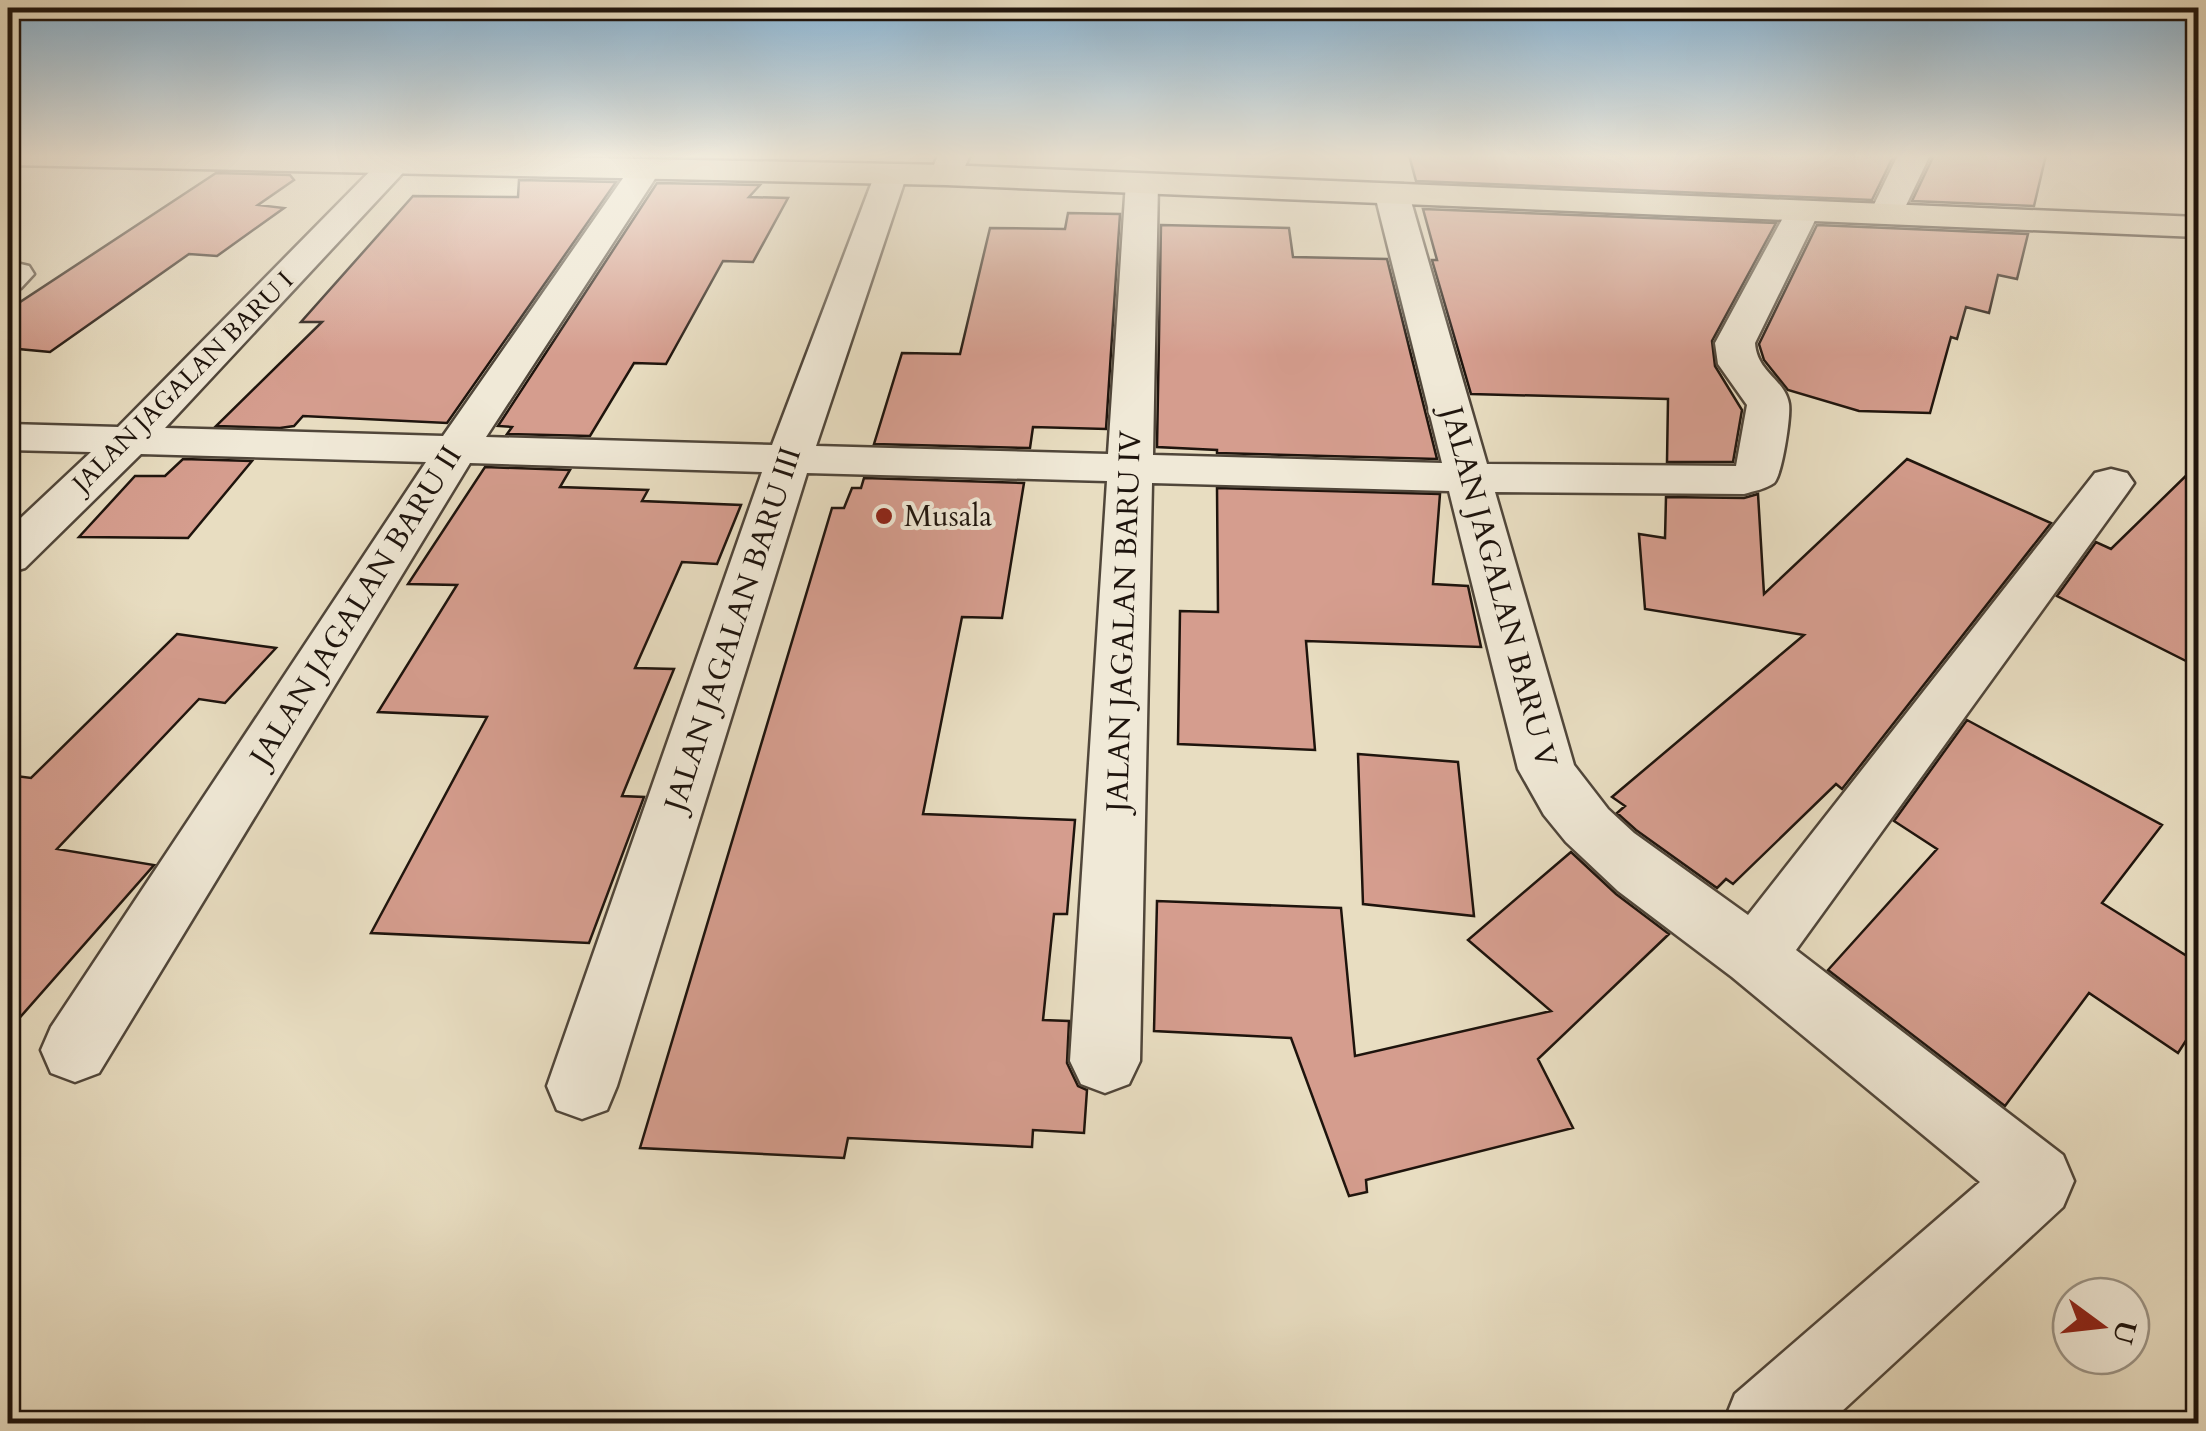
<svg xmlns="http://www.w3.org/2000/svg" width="2206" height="1431" viewBox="0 0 2206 1431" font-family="Cardo,serif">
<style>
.building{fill:#d59d8e;stroke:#1e140d;stroke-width:2.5}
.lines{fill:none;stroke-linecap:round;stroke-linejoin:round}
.minor-casing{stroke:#50463a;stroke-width:5}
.major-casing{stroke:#1e140d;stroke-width:5}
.minor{fill:#f0e9d7;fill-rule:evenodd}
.major{fill:#e8ddc1;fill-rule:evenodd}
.poi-dot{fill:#8f2418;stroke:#f0e9d7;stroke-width:4}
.labels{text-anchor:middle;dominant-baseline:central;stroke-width:8;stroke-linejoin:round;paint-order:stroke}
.far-street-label{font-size:25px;fill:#1e140d;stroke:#f0e9d7}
.poi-label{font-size:30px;fill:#1e140d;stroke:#f0e9d7;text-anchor:start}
.street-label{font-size:30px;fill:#1e140d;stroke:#f0e9d7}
</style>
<rect width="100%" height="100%" fill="#e8ddc1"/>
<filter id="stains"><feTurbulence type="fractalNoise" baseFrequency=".002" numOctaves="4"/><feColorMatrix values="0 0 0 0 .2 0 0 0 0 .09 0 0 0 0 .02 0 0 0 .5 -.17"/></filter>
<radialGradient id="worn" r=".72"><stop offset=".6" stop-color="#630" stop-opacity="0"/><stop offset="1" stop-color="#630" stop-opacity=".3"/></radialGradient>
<path class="building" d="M 1409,155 L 1894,155 L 1872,200 L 1416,181 Z
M 1934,155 L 2046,155 L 2034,206 L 1912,201 Z
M 216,173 L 290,175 L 294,180 L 258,205 L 284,208 L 217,256 L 189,254 L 50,352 L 8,348 L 8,310 Z
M 519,180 L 616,182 L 447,423 L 303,416 L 294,426 L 280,428 L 216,426 L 322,322 L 301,322 L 413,196 L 518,197 Z
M 657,183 L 760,185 L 749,197 L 788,198 L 753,262 L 723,261 L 666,364 L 634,363 L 590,436 L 507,434 L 512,427 L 498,426 Z
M 1423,209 L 1776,223 L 1712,341 L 1715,366 L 1742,410 L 1733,462 L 1667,462 L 1668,399 L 1471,394 L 1432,260 L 1437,260 Z
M 1068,213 L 1120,214 L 1106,429 L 1033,427 L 1030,448 L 874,444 L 902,353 L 960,354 L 990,228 L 1065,229 Z
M 1161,225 L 1289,228 L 1293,257 L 1387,259 L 1437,459 L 1217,453 L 1217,450 L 1157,447 Z
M 1817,225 L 2028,234 L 2017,279 L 1998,275 L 1989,313 L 1966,307 L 1957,339 L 1951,337 L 1930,413 L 1859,411 L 1788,390 L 1764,360 L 1759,344 Z
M 183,459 L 252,461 L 188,538 L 79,537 L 135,476 L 165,476 Z
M 1907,459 L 2051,523 L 1842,789 L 1836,784 L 1733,884 L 1726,879 L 1717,888 L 1636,830 L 1617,813 L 1625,806 L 1612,797 L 1804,635 L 1645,609 L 1639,534 L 1665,538 L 1666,497 L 1744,498 L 1758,494 L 1764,594 Z
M 2198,464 L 2198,667 L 2057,596 L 2096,542 L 2111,549 Z
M 485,467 L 570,470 L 560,487 L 648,490 L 642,501 L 741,505 L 717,564 L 682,562 L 635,668 L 674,669 L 622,796 L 644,797 L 589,943 L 371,933 L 487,717 L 378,712 L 457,585 L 408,584 Z
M 864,478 L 1024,483 L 1002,618 L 962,617 L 923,814 L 1075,820 L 1067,914 L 1054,914 L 1043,1020 L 1069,1021 L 1067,1063 L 1078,1086 L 1087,1090 L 1084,1133 L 1033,1130 L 1032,1147 L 848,1138 L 844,1158 L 640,1148 L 832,508 L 844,508 L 852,488 L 861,488 Z
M 1217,488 L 1440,494 L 1433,584 L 1468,586 L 1481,647 L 1306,641 L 1315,750 L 1178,744 L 1180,611 L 1218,612 Z
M 177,634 L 276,648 L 225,703 L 199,699 L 57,849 L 154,865 L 8,1031 L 8,775 L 31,778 Z
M 1967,720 L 2162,825 L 2102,903 L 2198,963 L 2198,1022 L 2178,1053 L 2089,993 L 2005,1106 L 1828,970 L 1937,849 L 1894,821 Z
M 1358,754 L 1458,762 L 1474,916 L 1363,904 Z
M 1571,852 L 1616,894 L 1669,934 L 1538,1059 L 1573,1128 L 1366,1180 L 1367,1192 L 1349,1196 L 1291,1038 L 1154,1031 L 1157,901 L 1341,908 L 1355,1056 L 1551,1011 L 1468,940 Z"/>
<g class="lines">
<g class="minor-casing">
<path id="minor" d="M 386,155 L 406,155 L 413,162 L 165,428 L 443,436 L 635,161 L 657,161 L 662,168 L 486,437 L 772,445 L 875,174 L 879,167 L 903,167 L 907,174 L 816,446 L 1108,454 L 1126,182 L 1130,175 L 1154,175 L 1158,182 L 1153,455 L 1442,463 L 1374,191 L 1379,184 L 1403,184 L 1408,191 L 1487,464 L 1736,466 L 1747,405 L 1718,364 L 1715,343 L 1791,203 L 1815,203 L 1820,210 L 1755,343 C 1757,373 1785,379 1789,404 C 1791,416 1782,475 1774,483 C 1766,489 1754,491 1744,494 L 1495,492 L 1574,765 L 1608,809 L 1634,833 L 1748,915 L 2095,473 L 2111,469 L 2127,473 L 2134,483 L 2127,493 L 1796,950 L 2063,1155 L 2074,1181 L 2063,1207 L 1828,1424 L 1723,1424 L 1735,1394 L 1980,1182 L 1732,977 L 1618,891 L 1566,842 L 1544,815 L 1518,769 L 1449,491 L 1152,483 L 1140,1061 L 1129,1084 L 1105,1093 L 1081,1084 L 1070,1061 L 1107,481 L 807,473 L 617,1086 L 607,1110 L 582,1119 L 557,1110 L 547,1086 L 762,472 L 470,463 L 99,1073 L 75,1082 L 51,1073 L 41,1050 L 51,1027 L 426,462 L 141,454 L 25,568 L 8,573 L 8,530 L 91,452 L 8,450 L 8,424 L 118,427 Z
M 938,155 L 970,155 L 958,182 L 934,182 L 930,175 Z
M 1898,155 L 1930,155 L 1899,220 L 1887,223 L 1875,220 L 1870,213 Z
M 16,263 L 29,266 L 34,274 L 21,288 L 8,291 L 8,265 Z"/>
</g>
<g class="major-casing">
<path id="major" d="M 8,155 L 441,155 L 946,165 L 2198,217 L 2198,237 L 946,185 L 11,165 L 8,164 Z"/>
</g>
<use href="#minor" class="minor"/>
<use href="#major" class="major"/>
</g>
<linearGradient id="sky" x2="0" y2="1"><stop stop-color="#89b6d7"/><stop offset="0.44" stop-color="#f5f0e3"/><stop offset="1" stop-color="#f5f0e3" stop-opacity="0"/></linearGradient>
<rect width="2206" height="355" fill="url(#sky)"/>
<circle class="poi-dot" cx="884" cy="516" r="10"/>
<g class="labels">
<g class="far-street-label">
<text transform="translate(183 382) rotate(-45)">JALAN JAGALAN BARU I</text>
</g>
<g class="poi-label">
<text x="904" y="516">Musala</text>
</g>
<g class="street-label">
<text transform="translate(1499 587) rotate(75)">JALAN JAGALAN BARU V</text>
<text transform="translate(356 606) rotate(-58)">JALAN JAGALAN BARU II</text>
<text transform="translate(1124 621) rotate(-88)">JALAN JAGALAN BARU IV</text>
<text transform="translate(733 629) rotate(-72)">JALAN JAGALAN BARU III</text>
</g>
</g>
<rect width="2206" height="1431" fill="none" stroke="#e8ddc1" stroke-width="40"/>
<rect x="10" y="10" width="2186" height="1411" fill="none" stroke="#1e140d" stroke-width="5"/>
<rect x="20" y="20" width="2166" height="1391" fill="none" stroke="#1e140d" stroke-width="2.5"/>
<g transform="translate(2101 1326) rotate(105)"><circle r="48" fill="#f0e9d7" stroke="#9c9486" stroke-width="2.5"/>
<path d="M0-8L18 38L0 25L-18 38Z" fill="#8f2418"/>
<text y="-15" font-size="28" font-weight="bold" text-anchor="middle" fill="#1e140d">U</text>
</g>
<rect width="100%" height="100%" filter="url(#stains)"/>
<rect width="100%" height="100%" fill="url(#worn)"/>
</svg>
